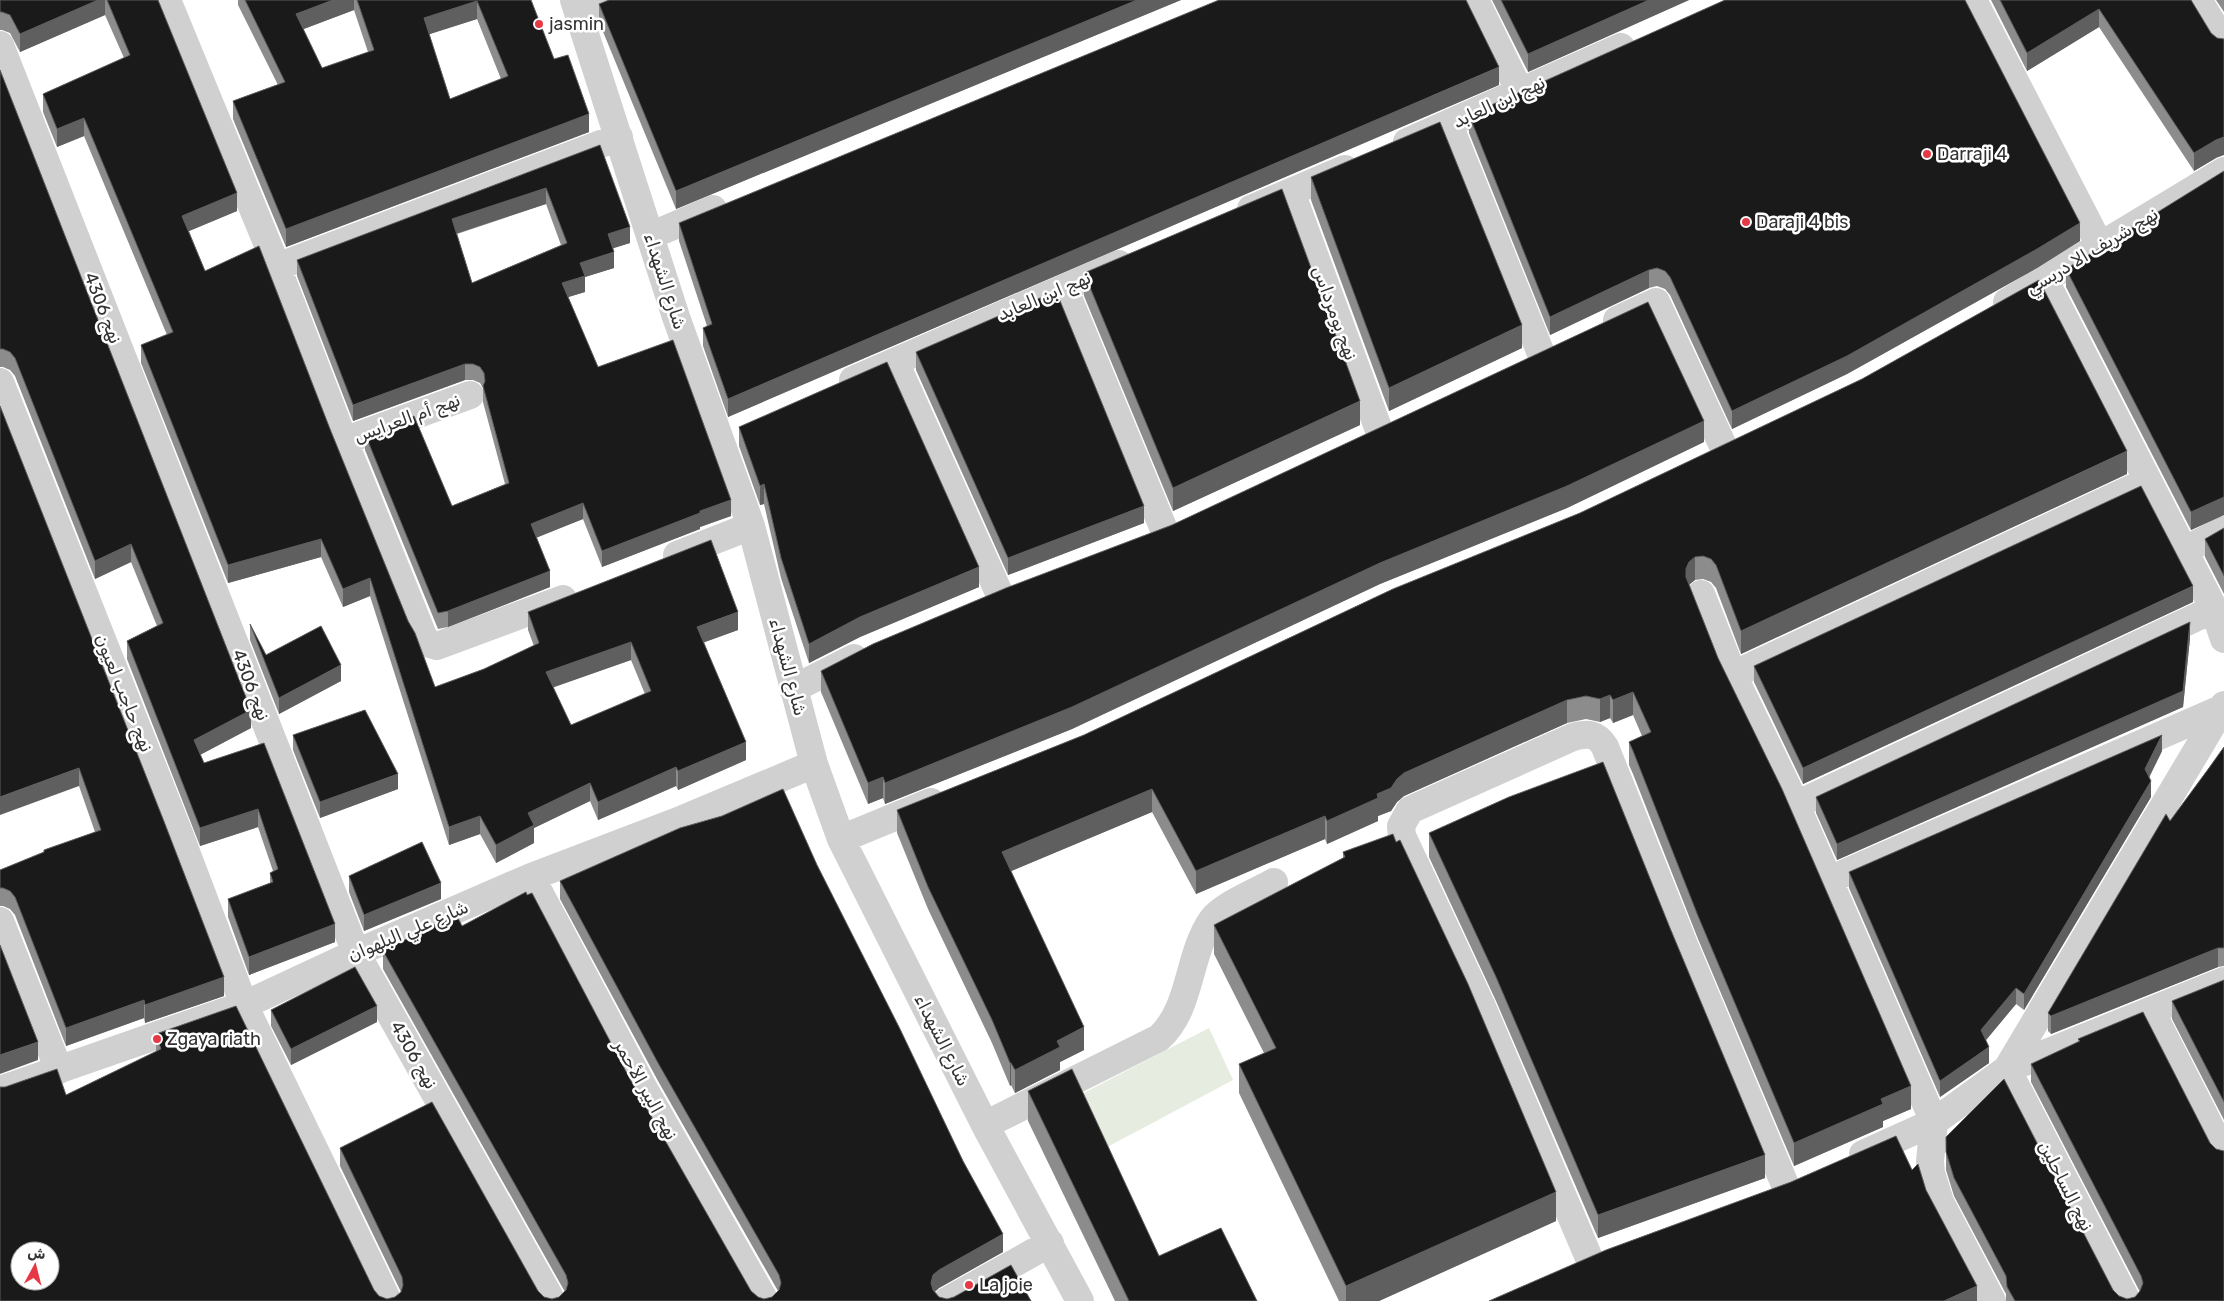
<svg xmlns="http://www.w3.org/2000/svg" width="2224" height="1301" viewBox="0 0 2224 1301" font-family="Rubik,Cairo,sans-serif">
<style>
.green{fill:#e6ecdf}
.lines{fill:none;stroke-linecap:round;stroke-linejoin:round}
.minor{stroke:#d0d0d0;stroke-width:28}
.wall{fill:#8c8c8c;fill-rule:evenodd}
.shaded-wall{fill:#5f5f5f}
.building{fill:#1a1a1a;stroke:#5f5f5f;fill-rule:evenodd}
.poi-dot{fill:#e63946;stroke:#fff;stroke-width:2}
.labels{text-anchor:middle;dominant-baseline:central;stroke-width:5;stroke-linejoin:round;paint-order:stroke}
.poi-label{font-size:18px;fill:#333;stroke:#fff;text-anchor:start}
.street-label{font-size:18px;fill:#333;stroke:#fff}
</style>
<rect width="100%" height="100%" fill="#fff"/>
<path class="green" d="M 1209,1028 L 1233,1080 L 1096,1153 L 1072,1099 Z"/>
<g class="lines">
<path class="minor" d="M 167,0 L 277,267 L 344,441 L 424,638 L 430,644 L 437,646 L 563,599
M 574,0 L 676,317 L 751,526 L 814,764 L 841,839 L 985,1125 L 1080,1301
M 1475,0 L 1520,92
M 1973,0 L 2100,246
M 2198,0 L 2224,42
M 579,14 L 611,0
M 0,45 L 356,953 L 552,1301
M 1449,125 L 1542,356
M 1407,142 L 1621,47
M 1291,192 L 1380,433
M 1251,209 L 1345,169
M 650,236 L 713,209
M 277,267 L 619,137
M 2045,281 L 2214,609 L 2224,639
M 1064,288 L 1165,532
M 2007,302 L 2224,171
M 1617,320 L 1656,302 L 1724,448
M 895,362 L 1000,595
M 853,380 L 1119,264
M 0,382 L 180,836 L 244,1005 L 388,1301
M 344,441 L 470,395
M 2183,551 L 2224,530
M 677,555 L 751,526
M 1701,594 L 1733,675 L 1796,805 L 1934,1122 L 1930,1161 L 1931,1173 L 1940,1202 L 1992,1301
M 1733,675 L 2148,481
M 793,689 L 854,658
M 1796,805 L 2214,609
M 841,839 L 931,802
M 531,877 L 644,1089 L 765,1301
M 1829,880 L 2223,708
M 0,921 L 59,1070
M 2151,1011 L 2224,1154
M 0,1090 L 244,1005 L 356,953 L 531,877 L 683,819 L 814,764
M 985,1125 L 1159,1038 C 1192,1008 1187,956 1212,920 C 1223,905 1258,891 1274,882
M 1863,1154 L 1934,1122 L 2007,1069 L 2224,981
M 1589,1258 L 1482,1007 L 1402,836 L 1401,826 L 1410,810 L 1573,737 C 1587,733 1597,733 1605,747 L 1684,945 L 1786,1187
M 947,1301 L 1050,1243
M 2127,1301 L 2007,1069 L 2224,705"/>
</g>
<path class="wall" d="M 0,0 L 158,0 L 237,211 L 189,231 L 205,271 L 330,429 L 435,687 L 484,669 L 534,646 L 528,630 L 528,612 L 738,630 L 704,642 L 746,760 L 678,790 L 676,786 L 598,820 L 590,801 L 534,828 L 534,843 L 496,863 L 480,834 L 449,845 L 370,596 L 343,607 L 321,557 L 228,583 L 141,363 L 141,345 L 167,335 L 84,136 L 57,147 L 43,112 L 43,94 L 124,58 L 105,15 L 20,52 L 10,33 L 2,30 L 0,30 ZM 631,660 L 645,694 L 571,725 L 553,687 Z
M 238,0 L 531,0 L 554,59 L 589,132 L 286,247 L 233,119 L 233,101 L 278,85 L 238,5 ZM 354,10 L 368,52 L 322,68 L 303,29 ZM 477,19 L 501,79 L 450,99 L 429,34 Z
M 1181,0 L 676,209 L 599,22 L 599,4 Z
M 1492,0 L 1689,0 L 1528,72 Z
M 1991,0 L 2191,0 L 2216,158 L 2194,171 L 2099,27 L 2027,71 Z
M 2216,0 L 2224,0 L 2224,12 Z
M 0,70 L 251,728 L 200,755 L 204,763 L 264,743 L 335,942 L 249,975 L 228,917 L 228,899 L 270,883 L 270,873 L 273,871 L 258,827 L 200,846 L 127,659 L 127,641 L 157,626 L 131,562 L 95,579 L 15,376 L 10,370 L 3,367 L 0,367 Z
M 1499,85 L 728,417 L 703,346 L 703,328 L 707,326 L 679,241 L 679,223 Z
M 1469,115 L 2080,241 L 2037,268 L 1847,374 L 1732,429 L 1670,295 L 1665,289 L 1657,286 L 1649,288 L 1550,335 L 1469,133 Z
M 600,145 L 630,243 L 612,248 L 614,268 L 585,277 L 585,292 L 568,297 L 598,367 L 731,516 L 700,527 L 700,529 L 602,567 L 583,519 L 536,537 L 550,587 L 448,627 L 438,629 L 365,450 L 365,434 L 452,506 L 505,484 L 483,402 L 483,388 L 480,383 L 473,380 L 465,380 L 353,421 L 297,276 L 297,260 ZM 546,204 L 561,245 L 472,283 L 457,234 Z
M 2224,171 L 2224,515 L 2191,530 L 2066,287 L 2066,269 Z
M 1311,177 L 1522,348 L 1389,411 L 1311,200 Z
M 1084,273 L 1360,425 L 1173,511 L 1084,296 Z
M 916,352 L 1144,523 L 1008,575 L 916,370 Z
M 0,406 L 224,996 L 145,1023 L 144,1018 L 66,1046 L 15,915 L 10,909 L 3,906 L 0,906 L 0,870 L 44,853 L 44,850 L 95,832 L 79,786 Z
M 739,427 L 979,587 L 860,637 L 809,663 L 781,578 L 764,504 L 760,505 L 739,446 Z
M 1704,442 L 1567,508 L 1380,584 L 1072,729 L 885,804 L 883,798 L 868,804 L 821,692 L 821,671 Z
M 2127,474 L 1741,654 L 1716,588 L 1711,582 L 1703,579 L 1695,580 L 1689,584 L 1718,658 L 1911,1109 L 1883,1121 L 1883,1127 L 1794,1166 L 1698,939 L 1633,774 L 1629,765 L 1629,742 L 1642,736 L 1633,715 L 1613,723 L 1610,718 L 1600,722 L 1586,719 L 1567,723 L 1404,796 L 1397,802 L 1391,811 L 1378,816 L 1378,821 L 1327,844 L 1325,839 L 1196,894 L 1152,812 L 1011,871 L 1084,1050 L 1060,1062 L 1060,1070 L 1015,1093 L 1011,1085 L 1010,1086 L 992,1043 L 928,909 L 897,833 L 897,810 L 1084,735 L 1393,589 Z
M 2224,528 L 2224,594 L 2205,557 L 2205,539 Z
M 2193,602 L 1803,784 L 1754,682 L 1754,666 Z
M 250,624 L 266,655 L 341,681 L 279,714 L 250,640 Z
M 2190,638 L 2183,707 L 1837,860 L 1816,813 L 1816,797 Z
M 293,735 L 398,789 L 320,818 L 293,750 Z
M 2224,747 L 2224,966 L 2218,967 L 2051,1034 L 2048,1031 L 2048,1013 L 2170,821 L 2209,768 Z
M 2162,751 L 2149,778 L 2151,797 L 2024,1010 L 2016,1004 L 1986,1040 L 1989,1063 L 1940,1097 L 1849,888 L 1849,872 Z
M 1429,833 L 1765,1178 L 1598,1238 L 1496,1001 L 1429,857 Z
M 1396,842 L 1556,1221 L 1379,1301 L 1339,1301 L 1239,1093 L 1239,1064 L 1264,1053 L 1214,954 L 1214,925 L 1343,858 L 1343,852 Z
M 817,865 L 1003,1252 L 939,1288 L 935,1292 L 939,1297 L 947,1299 L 0,1301 L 66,1095 L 156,1052 L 156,1034 L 379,1296 L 387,1299 L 395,1297 L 401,1292 L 340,1166 L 340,1148 L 538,1291 L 544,1297 L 552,1299 L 559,1297 L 565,1292 L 383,969 L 383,951 L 462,926 L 630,1079 L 751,1291 L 758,1297 L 764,1299 L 772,1297 L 778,1291 L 658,1081 L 560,899 L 560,881 Z
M 349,876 L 441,899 L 364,931 L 349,892 Z
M 2224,980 L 2224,1120 L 2172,1019 L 2172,1001 Z
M 271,1010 L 377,1022 L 291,1065 L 271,1026 Z
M 2143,1012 L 2224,1301 L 2006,1301 L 2006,1294 L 1954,1196 L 1946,1170 L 1946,1137 L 2119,1296 L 2127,1299 L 2135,1297 L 2140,1292 L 2031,1082 L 2031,1064 L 2078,1042 L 2078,1039 Z
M 1028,1091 L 1159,1256 L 1257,1301 L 1115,1301 L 1028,1121 Z"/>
<path class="shaded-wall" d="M 98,0 L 105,0 L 105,15 L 20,52 L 20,34 Z
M 333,0 L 354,0 L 354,10 L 296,32 L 296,14 Z
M 1137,0 L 1181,0 L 676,209 L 676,191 Z
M 1649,0 L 1689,0 L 1528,72 L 1528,54 Z
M 477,1 L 477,19 L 424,36 L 424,18 Z
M 2099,9 L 2099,27 L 2027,71 L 2027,53 Z
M 1499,67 L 1499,85 L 728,417 L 728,399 Z
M 589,114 L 589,132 L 286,247 L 286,229 Z
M 84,118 L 84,136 L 57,147 L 57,129 Z
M 2224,137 L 2224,155 L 2216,158 L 2194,171 L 2194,153 L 2216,140 Z
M 546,188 L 546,204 L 452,235 L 452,219 Z
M 237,193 L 237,211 L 182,234 L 182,216 Z
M 2080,223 L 2080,241 L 2037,268 L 1847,374 L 1732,429 L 1732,411 Z
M 630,227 L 630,243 L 608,250 L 608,234 Z
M 614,252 L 614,268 L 585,277 L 585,292 L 562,299 L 562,283 L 580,263 Z
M 1649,270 L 1649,288 L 1550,335 L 1550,317 Z
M 1522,325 L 1522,348 L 1389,411 L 1389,388 Z
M 465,364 L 465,380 L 353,421 L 353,405 Z
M 1360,401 L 1360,425 L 1173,511 L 1173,488 Z
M 1704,421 L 1704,442 L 1567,508 L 1380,584 L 1072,729 L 885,804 L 885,783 L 1380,563 Z
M 2127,451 L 2127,474 L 1741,654 L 1741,631 Z
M 764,484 L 764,504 L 760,505 L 760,486 Z
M 2224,497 L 2224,515 L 2191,530 L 2191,512 Z
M 731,500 L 731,516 L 700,527 L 700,529 L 602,567 L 602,551 L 700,511 Z
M 583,503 L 583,519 L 531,540 L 531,524 Z
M 1144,506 L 1144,523 L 1008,575 L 1008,558 Z
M 321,539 L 321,557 L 228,583 L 228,565 Z
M 131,544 L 131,562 L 95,579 L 95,561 Z
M 1695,557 L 1695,580 L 1689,585 L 1686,592 L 1686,569 L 1689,562 Z
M 979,567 L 979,587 L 860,637 L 809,663 L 809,644 L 860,617 Z
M 550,571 L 550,587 L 448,627 L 448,611 Z
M 370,578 L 370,596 L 343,607 L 343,589 Z
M 2193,586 L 2193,602 L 1803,784 L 1803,768 Z
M 738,612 L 738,630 L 697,645 L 697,627 Z
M 2190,622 L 2190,638 L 2183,707 L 1837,860 L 1837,844 Z
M 631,642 L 631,660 L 546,690 L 546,672 Z
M 341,665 L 341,681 L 279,714 L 279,698 Z
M 1633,692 L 1633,715 L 1613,723 L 1613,700 Z
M 1610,695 L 1610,718 L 1600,722 L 1600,699 Z
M 1567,700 L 1567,723 L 1404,796 L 1397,802 L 1391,811 L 1378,816 L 1378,821 L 1327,844 L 1327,821 L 1377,794 L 1404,773 Z
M 251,710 L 251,728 L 194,758 L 194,740 Z
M 2162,735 L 2162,751 L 2145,785 L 2145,769 Z
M 746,742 L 746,760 L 678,790 L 678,771 Z
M 676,767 L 676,786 L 598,820 L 598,802 Z
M 79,768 L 79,786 L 0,815 L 0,797 Z
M 398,774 L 398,789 L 320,818 L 320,802 Z
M 883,777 L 883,798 L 868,804 L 868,783 Z
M 2151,781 L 2151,797 L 2024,1010 L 2024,994 Z
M 590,783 L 590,801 L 534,828 L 534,843 L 496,863 L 496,845 L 528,813 Z
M 1152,789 L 1152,812 L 1002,875 L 1002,852 Z
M 258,809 L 258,827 L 200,846 L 200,828 Z
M 480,816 L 480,834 L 449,845 L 449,827 Z
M 1325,816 L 1325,839 L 1196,894 L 1196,871 Z
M 441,883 L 441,899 L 364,931 L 364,915 Z
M 335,924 L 335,942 L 249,975 L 249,957 Z
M 2218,948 L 2218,967 L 2051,1034 L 2051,1016 Z
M 224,977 L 224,996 L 145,1023 L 145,1005 Z
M 2016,988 L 2016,1004 L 1981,1046 L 1981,1030 Z
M 144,1000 L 144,1018 L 66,1046 L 66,1028 Z
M 377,1006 L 377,1022 L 291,1065 L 291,1049 Z
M 1084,1027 L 1084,1050 L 1060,1062 L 1060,1070 L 1015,1093 L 1015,1070 L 1057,1041 Z
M 38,1042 L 38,1060 L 0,1074 L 0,1055 Z
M 1989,1047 L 1989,1063 L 1940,1097 L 1940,1081 Z
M 1010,1063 L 1011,1063 L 1011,1085 L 1010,1086 Z
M 1911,1086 L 1911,1109 L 1883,1121 L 1883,1127 L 1794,1166 L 1794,1143 L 1881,1099 Z
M 1765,1155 L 1765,1178 L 1598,1238 L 1598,1215 Z
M 1556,1192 L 1556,1221 L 1379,1301 L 1346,1301 L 1346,1286 Z
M 1003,1234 L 1003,1252 L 939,1288 L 933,1293 L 931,1283 L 933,1275 L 939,1270 Z
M 1977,1286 L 1977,1301 L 1944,1301 Z"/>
<path class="building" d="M 0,0 L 98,0 L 20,34 L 10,15 L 2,12 L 0,12 Z
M 107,0 L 158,0 L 237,193 L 182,216 L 205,271 L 259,246 L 330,429 L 408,621 L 415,633 L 435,687 L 484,669 L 539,643 L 528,612 L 711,540 L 738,612 L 697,627 L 746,742 L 678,771 L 676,767 L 598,802 L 590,783 L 528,813 L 534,825 L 496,845 L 480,816 L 449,827 L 370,578 L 343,589 L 321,539 L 228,565 L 141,345 L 173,332 L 84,118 L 57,129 L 43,94 L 130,55 ZM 631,642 L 651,691 L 571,725 L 546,672 Z
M 245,0 L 333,0 L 296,14 L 322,68 L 374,50 L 357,0 L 531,0 L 554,59 L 568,55 L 589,114 L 286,229 L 233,101 L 285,82 ZM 477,1 L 508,76 L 450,99 L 424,18 Z
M 609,0 L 1137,0 L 676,191 L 599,4 Z
M 1219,0 L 1466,0 L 1499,67 L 728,399 L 703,328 L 712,324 L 679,223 Z
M 1501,0 L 1649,0 L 1528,54 Z
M 1725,0 L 1965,0 L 2080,223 L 2037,249 L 1847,356 L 1732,411 L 1670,277 L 1665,271 L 1657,268 L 1649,270 L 1550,317 L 1469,115 Z
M 2000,0 L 2191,0 L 2211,33 L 2217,38 L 2224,39 L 2224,137 L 2216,140 L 2194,153 L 2099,9 L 2027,53 Z
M 0,70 L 251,710 L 194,740 L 204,763 L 264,743 L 335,924 L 249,957 L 228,899 L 273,882 L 270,873 L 278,869 L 258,809 L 200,828 L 127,641 L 163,623 L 131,544 L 95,561 L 15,358 L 10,352 L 3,349 L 0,349 Z
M 1440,122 L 1522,325 L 1389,388 L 1311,177 Z
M 600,145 L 630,227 L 608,234 L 614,252 L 580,263 L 585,276 L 562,283 L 598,367 L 673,340 L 731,500 L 700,511 L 700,513 L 602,551 L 583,503 L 531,524 L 550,571 L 448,611 L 438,613 L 365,434 L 414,416 L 452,506 L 509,483 L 483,386 L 485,381 L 484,373 L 480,367 L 473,364 L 465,364 L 353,405 L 297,260 ZM 546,188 L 567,243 L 472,283 L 452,219 Z
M 2224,171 L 2224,497 L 2191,512 L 2066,269 Z
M 1282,189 L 1360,401 L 1173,488 L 1084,273 Z
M 2039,280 L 2127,451 L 1741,631 L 1716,565 L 1711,559 L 1703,556 L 1695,557 L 1689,562 L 1686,569 L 1686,577 L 1718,658 L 1782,789 L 1911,1086 L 1881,1099 L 1883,1104 L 1794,1143 L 1698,916 L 1633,751 L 1629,742 L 1651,732 L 1633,692 L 1613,700 L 1610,695 L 1600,699 L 1586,696 L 1567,700 L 1404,773 L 1397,779 L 1391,788 L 1377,794 L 1378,798 L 1327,821 L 1325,816 L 1196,871 L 1152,789 L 1002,852 L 1084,1027 L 1057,1041 L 1060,1047 L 1015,1070 L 1011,1063 L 1010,1063 L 992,1020 L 928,887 L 897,810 L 1084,735 L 1393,589 L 1580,513 L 1862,379 Z
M 1056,291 L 1144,506 L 1008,558 L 916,352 Z
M 1648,302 L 1704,421 L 1567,486 L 1380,563 L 1072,707 L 885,783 L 883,777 L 868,783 L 821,671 L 873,644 L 1006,588 L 1172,525 Z
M 887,362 L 979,567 L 860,617 L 809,644 L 781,558 L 764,484 L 760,486 L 739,427 Z
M 0,406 L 165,824 L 224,977 L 145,1005 L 144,1000 L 66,1028 L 15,897 L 10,891 L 3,888 L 0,888 L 0,870 L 44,852 L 44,850 L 101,830 L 79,768 L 0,797 Z
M 2141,486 L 2193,586 L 1803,768 L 1754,666 Z
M 2224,528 L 2224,576 L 2205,539 Z
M 2190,622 L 2183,691 L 1837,844 L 1816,797 Z
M 250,624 L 266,655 L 321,626 L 341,665 L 279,698 Z
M 365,710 L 398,774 L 320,802 L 293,735 Z
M 2162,735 L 2145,769 L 2151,781 L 2024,994 L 2016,988 L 1981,1030 L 1989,1047 L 1940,1081 L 1849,872 Z
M 2224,747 L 2224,948 L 2218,948 L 2051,1016 L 2048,1013 L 2166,814 L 2170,821 L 2209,768 Z
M 1603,762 L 1670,928 L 1765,1155 L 1598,1215 L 1496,977 L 1429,833 L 1509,797 Z
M 783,789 L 817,865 L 900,1029 L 963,1161 L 1003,1234 L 939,1270 L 933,1275 L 931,1283 L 933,1290 L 939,1297 L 947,1299 L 954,1297 L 1011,1265 L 1031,1301 L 0,1301 L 0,1087 L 5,1087 L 57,1069 L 66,1095 L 161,1049 L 156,1034 L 236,1006 L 374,1290 L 379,1296 L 387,1299 L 395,1297 L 401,1292 L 403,1285 L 402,1277 L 340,1148 L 432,1102 L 538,1291 L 544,1297 L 552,1299 L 559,1297 L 566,1290 L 568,1283 L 566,1275 L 383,951 L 456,914 L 462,926 L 526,892 L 527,895 L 532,893 L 630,1079 L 751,1291 L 758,1297 L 764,1299 L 772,1297 L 779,1290 L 781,1283 L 779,1275 L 658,1063 L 560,881 L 680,828 L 722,816 ZM 20,1251 L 50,1251 L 50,1281 L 20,1281 Z
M 1393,834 L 1396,842 L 1400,840 L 1468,984 L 1556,1192 L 1346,1286 L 1239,1064 L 1276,1048 L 1214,925 L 1345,857 L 1343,852 Z
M 422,842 L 441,883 L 364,915 L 349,876 Z
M 0,945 L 38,1042 L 0,1055 Z
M 355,967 L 377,1006 L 291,1049 L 271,1010 Z
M 2224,980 L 2224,1102 L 2172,1001 Z
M 2143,1012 L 2210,1143 L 2216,1149 L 2224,1151 L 2224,1301 L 2015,1301 L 2007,1287 L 2006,1276 L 1954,1178 L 1946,1152 L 1946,1137 L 2004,1079 L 2113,1290 L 2119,1296 L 2127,1299 L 2135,1297 L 2140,1291 L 2143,1283 L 2141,1276 L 2031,1064 L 2080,1041 L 2078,1039 Z
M 1072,1069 L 1159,1256 L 1221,1228 L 1257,1301 L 1129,1301 L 1028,1091 Z
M 1896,1136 L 1912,1170 L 1918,1164 L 1926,1190 L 1977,1286 L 1944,1301 L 1489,1301 L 1606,1250 L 1791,1182 Z"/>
<g class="poi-dot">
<circle cx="539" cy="24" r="5"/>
<circle cx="1927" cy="154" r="5"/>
<circle cx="1746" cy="222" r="5"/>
<circle cx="157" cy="1039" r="5"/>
<circle cx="969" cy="1285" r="5"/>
</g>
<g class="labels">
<g class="poi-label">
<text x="549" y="24">jasmin</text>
<text x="1937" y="154">Darraji 4</text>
<text x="1756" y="222">Daraji 4 bis</text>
<text x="167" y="1039">Zgaya riath</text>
<text x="979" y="1285">La joie</text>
</g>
<g class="street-label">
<text transform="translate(1499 102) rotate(-25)">نهج ابن العابد</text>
<text transform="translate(2092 251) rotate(-31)">نهج شريف الا دريسي</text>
<text transform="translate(665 281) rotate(72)">شارع الشهداء</text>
<text transform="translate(1044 296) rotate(-23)">نهج ابن العابد</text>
<text transform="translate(103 308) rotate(69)">نهج 4306</text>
<text transform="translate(1335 313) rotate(70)">نهج بومرداس</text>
<text transform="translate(407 418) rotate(-20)">نهج أم العرايس</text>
<text transform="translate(788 667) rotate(75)">شارع الشهداء</text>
<text transform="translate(251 685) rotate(69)">نهج 4306</text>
<text transform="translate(124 693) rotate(68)">نهج حاجب لعيون</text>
<text transform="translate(408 931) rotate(-23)">شارع علي البلهوان</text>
<text transform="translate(942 1040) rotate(63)">شارع الشهداء</text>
<text transform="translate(414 1055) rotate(60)">نهج 4306</text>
<text transform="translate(646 1090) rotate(61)">نهج البير الأحمر</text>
<text transform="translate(2066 1186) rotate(63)">نهج الساحلين</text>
</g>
</g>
<g transform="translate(35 1266) rotate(7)"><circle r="24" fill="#ffffff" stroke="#adadad"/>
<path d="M0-4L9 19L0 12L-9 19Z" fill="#e63946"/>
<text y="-8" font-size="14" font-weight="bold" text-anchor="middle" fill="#333333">ش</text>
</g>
</svg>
